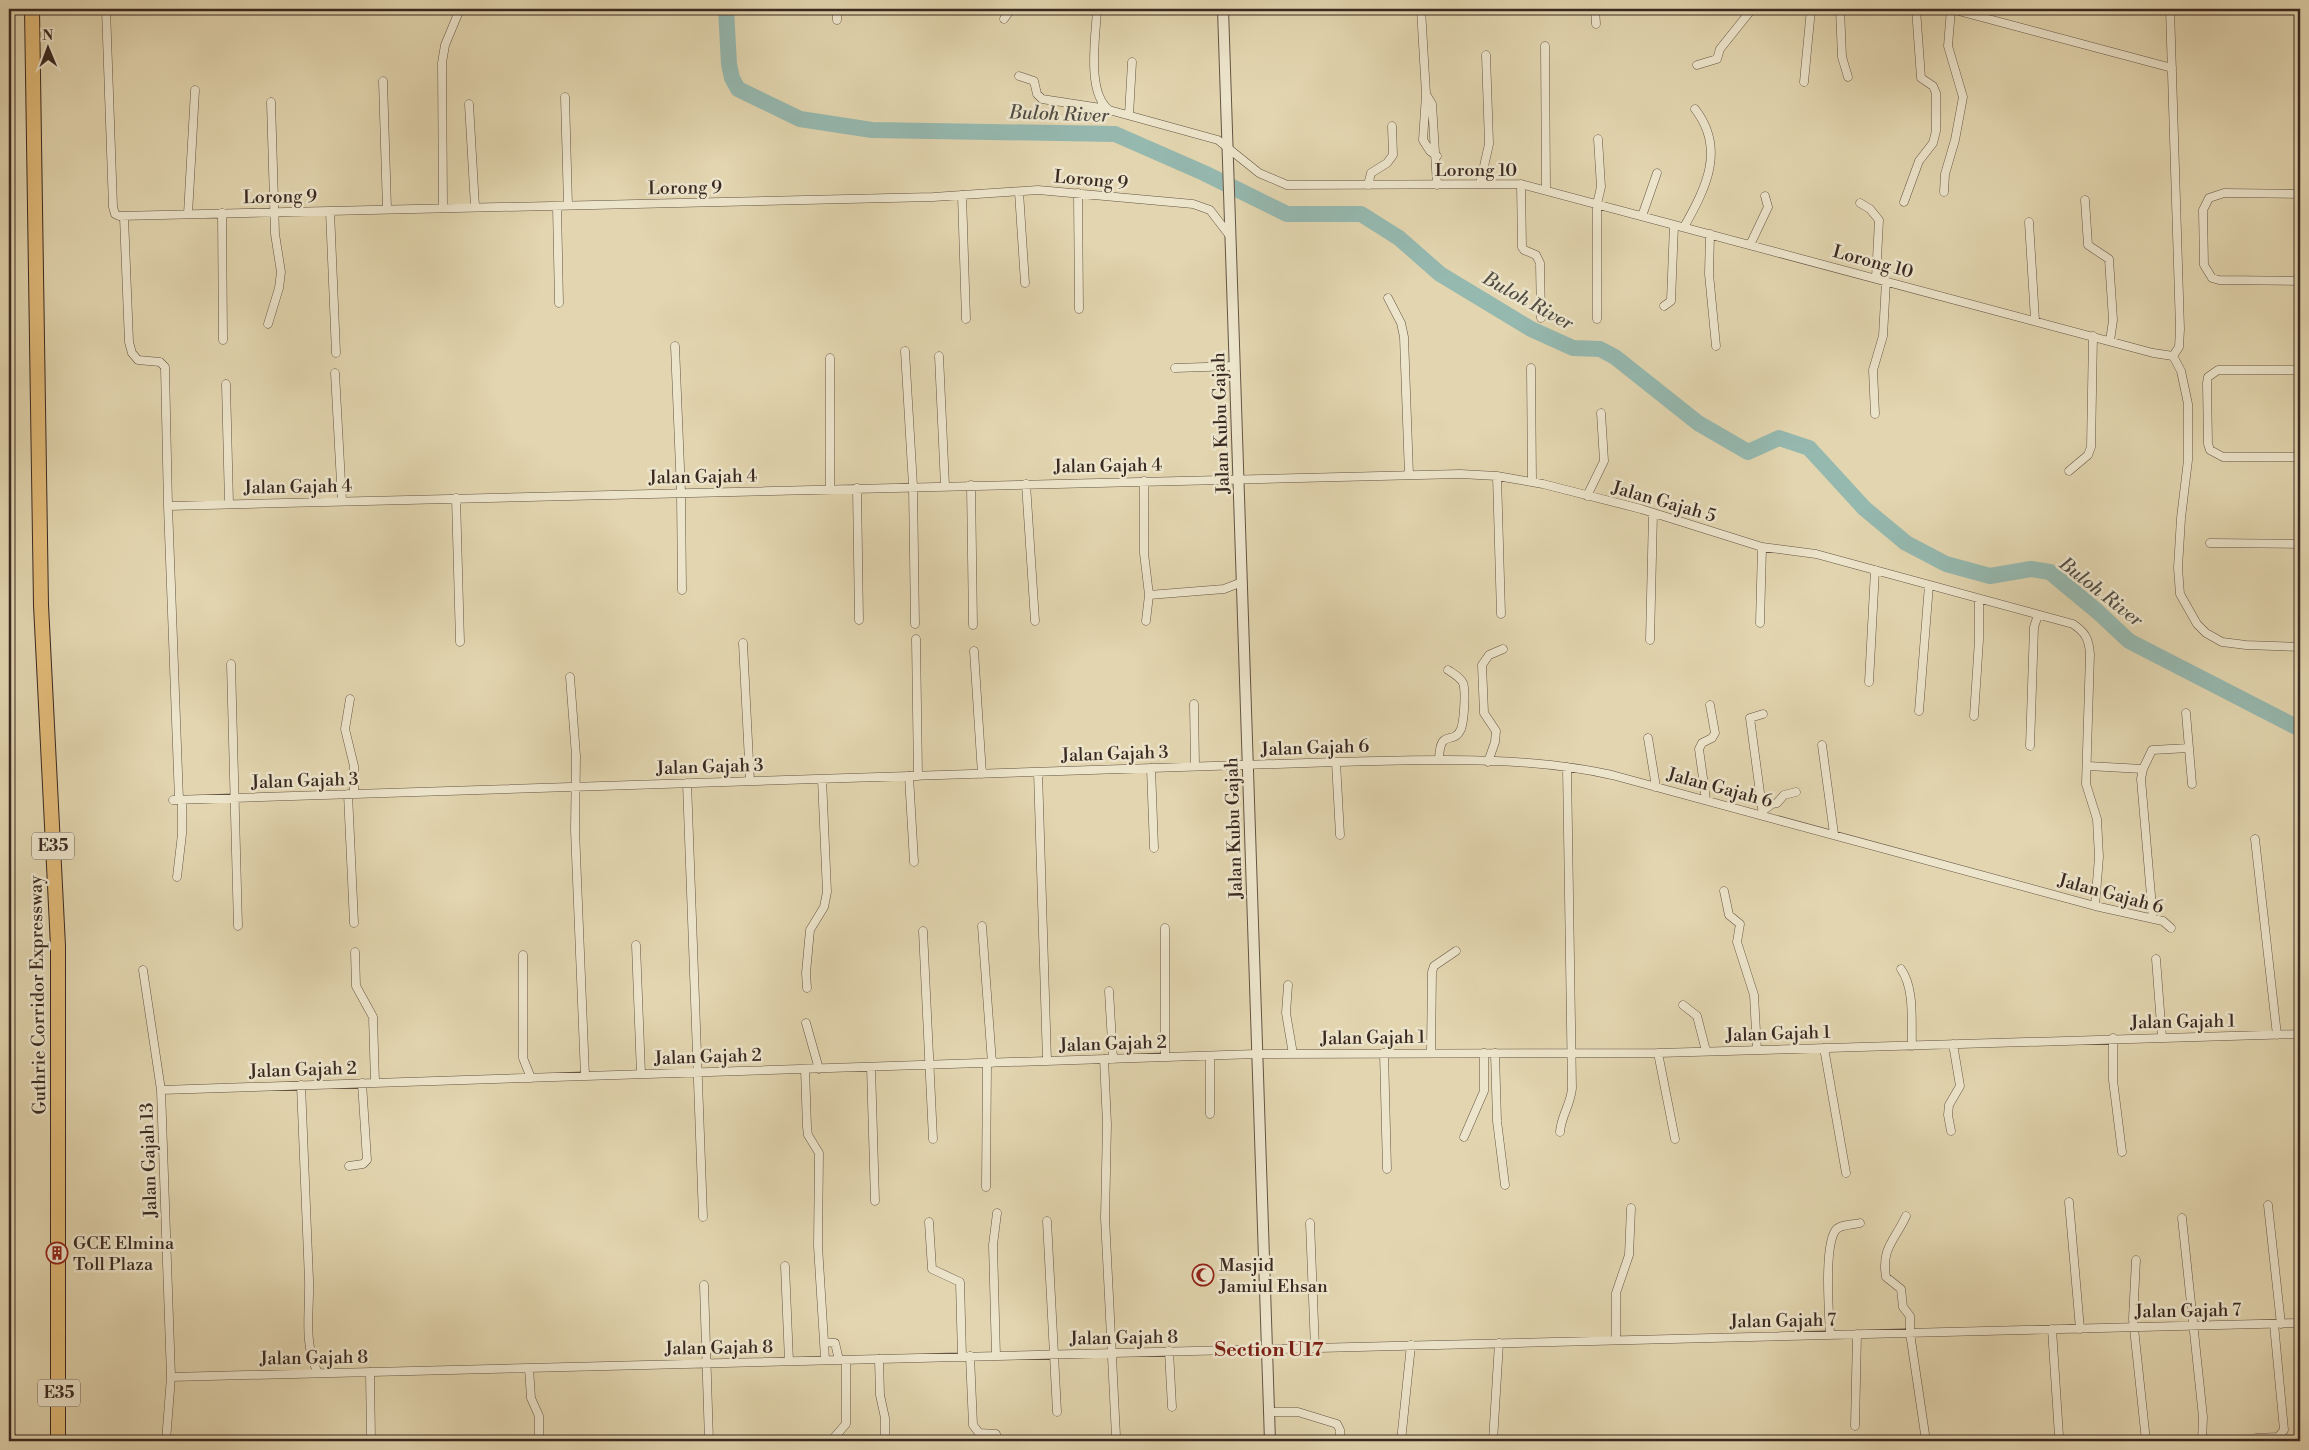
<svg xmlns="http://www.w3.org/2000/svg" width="2309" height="1450" viewBox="0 0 2309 1450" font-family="'Libre Bodoni',serif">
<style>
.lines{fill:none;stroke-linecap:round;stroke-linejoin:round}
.river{stroke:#95b8af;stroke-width:16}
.minor-casing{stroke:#645444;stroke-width:9}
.tertiary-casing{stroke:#645444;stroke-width:12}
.motorway-casing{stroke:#3a2921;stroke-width:16}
.minor{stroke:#ece4cb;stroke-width:8}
.tertiary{stroke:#ece4cb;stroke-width:10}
.motorway{stroke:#e1ba78;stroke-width:14}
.labels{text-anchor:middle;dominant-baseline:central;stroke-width:5;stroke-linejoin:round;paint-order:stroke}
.shield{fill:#ece4cb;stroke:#6f6154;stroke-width:1}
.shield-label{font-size:16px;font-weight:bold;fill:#3a2921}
.street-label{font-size:18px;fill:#3a2921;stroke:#ece4cb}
.poi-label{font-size:18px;fill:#3a2921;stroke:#ece4cb;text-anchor:start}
.water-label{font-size:19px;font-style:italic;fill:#514d44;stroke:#ece4cb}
.quarter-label{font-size:20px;font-weight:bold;fill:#7a1f14;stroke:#ece4cb}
</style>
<rect width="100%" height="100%" fill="#e2d5af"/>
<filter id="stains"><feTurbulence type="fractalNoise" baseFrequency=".004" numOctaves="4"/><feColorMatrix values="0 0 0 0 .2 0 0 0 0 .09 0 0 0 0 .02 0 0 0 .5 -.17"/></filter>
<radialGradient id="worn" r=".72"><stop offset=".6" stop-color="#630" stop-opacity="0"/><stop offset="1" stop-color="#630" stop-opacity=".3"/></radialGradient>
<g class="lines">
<path class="river" d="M 726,9 L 729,64 L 732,78 L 738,89 L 800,119 L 872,130 L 1115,134 L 1204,173 L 1287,214 L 1361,214 L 1399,238 L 1440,274 L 1531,329 L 1573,348 L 1600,349 L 1615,357 L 1698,423 L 1748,452 L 1779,438 L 1809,448 L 1864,508 L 1906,543 L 1946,564 L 1990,576 L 2031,569 L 2050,572 L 2098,612 L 2129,641 L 2300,729"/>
<g class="minor-casing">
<path id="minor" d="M 106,9 L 113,207 L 115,214 L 119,216 L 933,197 L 1038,190 L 1193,204 L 1210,210 L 1230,236
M 837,9 L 837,20
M 1097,9 C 1096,36 1086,92 1109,110 L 1218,140 L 1259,173 L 1287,185 L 1521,184 L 2153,353 L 2173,356
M 1421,9 L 1426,94 L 1432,104 L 1437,185
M 1595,9 L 1596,24
M 1840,9 L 1842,57 L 1848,77
M 1951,9 L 2172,68
M 2170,9 L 2180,329 L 2179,347 L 2173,356
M 1004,19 L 1011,9
M 1545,46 L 1546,190
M 1697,65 L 1717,59 L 1720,49 L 1752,9
M 1019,76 L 1034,81 L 1037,94 L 1042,99 L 1107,109
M 383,81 L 387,209
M 1804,82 L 1811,9
M 1426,95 L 1423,140 L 1430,151 L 1437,156
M 565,97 L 568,205
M 469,104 L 475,207
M 1129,115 L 1132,62
M 1480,184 L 1489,144 L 1486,55
M 1521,184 L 1522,247 L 1524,250 L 1536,255 L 1540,263 L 1541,318
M 1368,185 L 1371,173 L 1387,163 L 1393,155 L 1392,126
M 1019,192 L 1025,283
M 1944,192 L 1945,174 L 1955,140 L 1963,97 L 1948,46 L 1951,9
M 1078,193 L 1079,309
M 2300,194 L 2224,193 L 2209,198 L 2203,210 L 2204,265 L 2212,278 L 2219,280 L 2300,281
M 962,195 L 966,319
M 2085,200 L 2088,245 L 2109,259 L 2113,320 L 2110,341
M 1904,202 L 1919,161 L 1933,143 L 1936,131 L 1936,93 L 1933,86 L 1921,78 L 1916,9
M 1860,203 L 1870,209 L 1879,220 L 1876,278
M 557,206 L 559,303
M 443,208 L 442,63 L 445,45 L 460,9
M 330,211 L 336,353
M 222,213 L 223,340
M 188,214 L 195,90
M 1642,216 L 1657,173
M 124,217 L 129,342 L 132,353 L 138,360 L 160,362 L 165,367 L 168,506 L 179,800
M 2029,222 L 2035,320
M 1684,227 C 1706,188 1726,149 1695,109
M 1710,234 L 1709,274 L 1716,346
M 1750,245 L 1768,207 L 1765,196
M 1388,298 L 1401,323 L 1404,337 L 1409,475
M 1664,306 L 1671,301 L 1674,225
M 1597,319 L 1597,204 L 1601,187 L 1598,139
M 268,324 L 279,288 L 281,272 L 275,234 L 271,102
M 675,346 L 681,492 L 682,590
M 905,351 L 913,486 L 915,624
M 939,356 L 945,486
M 2173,356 L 2181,371 L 2188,404 L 2188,460 L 2181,518 L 2178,568 L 2180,594 L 2197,624 L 2206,633 L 2222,642 L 2246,645 L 2300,647
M 1175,368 L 1235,366
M 1531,368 L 1532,482
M 2300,370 L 2218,370 L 2208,377 L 2207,383 L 2208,444 L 2210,450 L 2223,457 L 2300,457
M 335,373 L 342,501
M 226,384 L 229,504
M 1875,414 L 1873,370 L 1883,336 L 1886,281
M 2069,471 L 2088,455 L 2091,447 L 2093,336
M 1497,476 L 1501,614
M 1144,481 L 1144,553 L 1149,595 L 1146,621
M 1026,484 L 1035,621
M 971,485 L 973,625
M 830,488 L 830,358
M 857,488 L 859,620
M 1587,496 L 1604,461 L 1601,413
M 456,498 L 460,642
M 168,506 L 1460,474 L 1497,476 L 1543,484 L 1641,509 L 1762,547 L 1816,554 L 2073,624 C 2085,632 2089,639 2090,654 L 2086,784 L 2097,819 L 2099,857 L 2095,906
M 2210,543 L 2300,544
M 1149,595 L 1224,589 L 1242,582
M 1760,623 L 1762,547
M 916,639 L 918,776
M 1650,640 L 1653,513
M 743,643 L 750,781
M 974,651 L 982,774
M 231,664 L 238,926
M 570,677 L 576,756 L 575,830 L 585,1076
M 1869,682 L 1875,570
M 350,699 L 345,729 L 354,766 L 354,794
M 1194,704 L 1195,766
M 1919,711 L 1929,585
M 2186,713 L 2192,784
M 1974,716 L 1979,640 L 1979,599
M 1648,738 L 1656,787
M 1822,745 L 1834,834
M 2030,746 L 2034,627 L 2038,615
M 1439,760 C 1440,726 1453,747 1461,729 C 1464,721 1466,691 1463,683 C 1460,677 1454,674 1448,670
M 1336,762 L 1340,835
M 1488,762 L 1495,742 L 1496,731 L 1484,713 L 1482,665 L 1489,655 L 1503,649
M 2088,766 L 2143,769
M 1151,768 L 1154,848
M 1038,772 L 1047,1061
M 909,776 L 914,862
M 687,783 L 703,1217
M 348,794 L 354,923
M 173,800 L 1336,762 C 1427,760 1522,755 1612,775 L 2095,906 L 2163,921 L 2171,928
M 1706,800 L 1699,749 L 1702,743 L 1712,738 L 1715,733 L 1710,705
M 1764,810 L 1772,804 L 1777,803 L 1784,795 L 1796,792
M 1763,815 L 1750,718 L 1763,714
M 2255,839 L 2277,1035
M 177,877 L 182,834 L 182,800
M 1724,891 L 1729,915 L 1740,924 L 1737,942 L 1754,995 L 1757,1050
M 2153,919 L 2141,779 L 2143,769 L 2152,750 L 2189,748
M 982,926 L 992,1063
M 923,931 L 933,1139
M 636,945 L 641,1074
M 355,952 L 356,986 L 373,1017 L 375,1083
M 523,955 L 523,1058 L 531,1078
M 2156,959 L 2162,1037
M 1901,969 C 1915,989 1911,1022 1912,1046
M 143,970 L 161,1090 L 171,1377 L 166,1441
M 1288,985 L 1286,1013 L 1293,1054
M 807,988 L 806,973 L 810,930 L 824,907 L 827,892 L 822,779
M 1109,991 L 1113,1059
M 1683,1005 L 1697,1016 L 1706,1051
M 806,1023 L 819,1069
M 2113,1038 L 2113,1080 L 2122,1152
M 1824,1048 L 1846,1173
M 1431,1052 L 1432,972 L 1434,966 L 1456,951
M 1384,1053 L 1387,1169
M 1495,1053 L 1497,1121 L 1505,1185
M 1658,1053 L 1675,1139
M 1210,1056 L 1210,1114
M 1165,1057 L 1165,928
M 1104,1059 L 1107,1124 L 1105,1218 L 1116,1436
M 871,1067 L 875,1201
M 805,1069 L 807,1127 L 808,1135 L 819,1153 L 818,1246 L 824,1342 L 835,1343 L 839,1360
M 301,1085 C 304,1150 306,1215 309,1280 C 310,1312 303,1343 318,1373
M 161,1090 L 1256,1054 L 1658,1053 L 2300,1034
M 1951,1131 L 1948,1115 L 1949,1105 L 1960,1086 L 1953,1044
M 1560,1132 C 1561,1116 1571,1104 1572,1088 L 1567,767
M 1464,1137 L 1484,1091 L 1484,1053
M 349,1166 L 363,1164 L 367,1160 L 362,1083
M 986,1187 L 987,1063
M 2069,1202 L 2080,1329
M 2268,1205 L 2281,1324
M 1906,1216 C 1895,1240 1881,1248 1886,1277 L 1901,1289 L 1903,1307 L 1910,1316 L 1910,1333 L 1926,1441
M 2182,1218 L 2203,1417 L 2202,1441
M 1047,1221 L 1057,1412
M 929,1222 L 932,1269 L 960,1282 L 962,1357
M 1310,1223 L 1315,1348
M 2136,1260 L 2133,1319 L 2146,1441
M 785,1266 L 789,1361
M 704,1285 L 709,1441
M 2052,1329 L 2059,1436
M 1830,1335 C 1829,1312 1824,1249 1835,1231 C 1839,1224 1853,1225 1860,1223
M 1616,1340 L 1616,1293 L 1629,1255 L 1631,1208
M 824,1342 L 825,1360
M 1169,1351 L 1172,1407
M 970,1356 L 973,1425 L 979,1433 L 996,1434 L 998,1441
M 996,1356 L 993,1245 L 997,1213
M 879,1359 L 880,1395 L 885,1418 L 885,1441
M 529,1368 L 531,1398 L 539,1416 L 539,1441
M 370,1372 L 371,1441
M 171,1377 L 2300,1323
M 1269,1412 L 1298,1412 L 1337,1424 L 1340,1430 L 1340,1441
M 1855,1426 L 1857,1334
M 2256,1438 L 2278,1437 L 2284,1430 L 2274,1324
M 831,1441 L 846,1424 L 846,1360
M 1401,1441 L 1411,1345
M 1493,1441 L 1499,1343"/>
</g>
<g class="tertiary-casing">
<path id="tertiary" d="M 1223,9 L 1270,1441"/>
</g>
<g class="motorway-casing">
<path id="motorway" d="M 32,9 L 41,605 L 58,946 L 58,1441
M 9,1439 L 9,1441"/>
</g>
<use href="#minor" class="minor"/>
<use href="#tertiary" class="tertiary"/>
<use href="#motorway" class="motorway"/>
</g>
<defs>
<g id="building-ring" transform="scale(1.125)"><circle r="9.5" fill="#ece4cb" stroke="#8f2418" stroke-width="1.5"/><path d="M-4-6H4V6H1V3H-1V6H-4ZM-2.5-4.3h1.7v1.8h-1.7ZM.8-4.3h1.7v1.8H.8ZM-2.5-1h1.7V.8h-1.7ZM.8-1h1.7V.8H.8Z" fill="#8f2418"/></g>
<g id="mosque-ring" transform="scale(1.125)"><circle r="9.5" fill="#ece4cb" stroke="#8f2418" stroke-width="1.5"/><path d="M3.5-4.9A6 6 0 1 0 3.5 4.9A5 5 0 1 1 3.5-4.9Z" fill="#8f2418"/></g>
</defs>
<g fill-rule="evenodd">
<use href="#building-ring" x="57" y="1253"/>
<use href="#mosque-ring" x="1203" y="1275"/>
</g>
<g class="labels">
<g class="shield">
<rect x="32" y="832.5" width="42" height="27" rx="4"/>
<rect x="38" y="1379.5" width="42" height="27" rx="4"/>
</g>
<g class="shield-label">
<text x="53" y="846">E35</text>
<text x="59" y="1393">E35</text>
</g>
<g class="street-label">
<text x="1476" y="170">Lorong 10</text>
<text transform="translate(1091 180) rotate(5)">Lorong 9</text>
<text transform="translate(685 188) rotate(-1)">Lorong 9</text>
<text transform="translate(280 197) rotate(-1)">Lorong 9</text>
<text transform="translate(1873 262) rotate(15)">Lorong 10</text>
<text transform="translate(1221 423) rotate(-92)">Jalan Kubu Gajah</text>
<text transform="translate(1108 466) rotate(-1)">Jalan Gajah 4</text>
<text transform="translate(703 477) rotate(-1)">Jalan Gajah 4</text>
<text transform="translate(298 487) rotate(-1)">Jalan Gajah 4</text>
<text transform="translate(1664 502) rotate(16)">Jalan Gajah 5</text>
<text transform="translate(1315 748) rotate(-2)">Jalan Gajah 6</text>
<text transform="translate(1115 754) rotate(-2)">Jalan Gajah 3</text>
<text transform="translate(710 767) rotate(-2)">Jalan Gajah 3</text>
<text transform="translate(305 781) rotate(-2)">Jalan Gajah 3</text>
<text transform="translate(1720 788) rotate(15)">Jalan Gajah 6</text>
<text transform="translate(1234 828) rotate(-92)">Jalan Kubu Gajah</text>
<text transform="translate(2111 894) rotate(15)">Jalan Gajah 6</text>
<text transform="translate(38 995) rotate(-91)">Guthrie Corridor Expressway</text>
<text transform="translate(2183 1022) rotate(-1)">Jalan Gajah 1</text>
<text transform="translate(1778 1034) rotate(-2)">Jalan Gajah 1</text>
<text transform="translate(1373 1038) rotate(-1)">Jalan Gajah 1</text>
<text transform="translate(1113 1044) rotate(-2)">Jalan Gajah 2</text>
<text transform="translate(708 1057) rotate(-2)">Jalan Gajah 2</text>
<text transform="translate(303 1070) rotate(-2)">Jalan Gajah 2</text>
<text transform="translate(149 1160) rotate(-92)">Jalan Gajah 13</text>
<text transform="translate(2188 1311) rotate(-1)">Jalan Gajah 7</text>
<text transform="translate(1783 1321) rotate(-1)">Jalan Gajah 7</text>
<text transform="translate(1124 1338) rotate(-1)">Jalan Gajah 8</text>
<text transform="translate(719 1348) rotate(-1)">Jalan Gajah 8</text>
<text transform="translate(314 1358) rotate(-1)">Jalan Gajah 8</text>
</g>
<g class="poi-label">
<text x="73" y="1243">GCE Elmina<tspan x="73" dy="21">Toll Plaza</tspan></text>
<text x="1219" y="1265">Masjid<tspan x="1219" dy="21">Jamiul Ehsan</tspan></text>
</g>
<g class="water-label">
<text transform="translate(1059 114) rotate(2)">Buloh River</text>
<text transform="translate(1528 301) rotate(29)">Buloh River</text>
<text transform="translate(2101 592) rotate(38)">Buloh River</text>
</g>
<g class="quarter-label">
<text x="1269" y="1350">Section U17</text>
</g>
</g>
<rect width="2309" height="1450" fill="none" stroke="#e2d5af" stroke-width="30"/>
<rect x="10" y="10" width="2289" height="1430" fill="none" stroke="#3a2921" stroke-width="2.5"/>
<rect x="15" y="15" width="2279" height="1420" fill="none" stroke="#3a2921"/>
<g transform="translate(48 48) rotate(359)" stroke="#ece4cb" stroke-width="4" paint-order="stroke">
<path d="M0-4L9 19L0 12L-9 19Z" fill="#3a2921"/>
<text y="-8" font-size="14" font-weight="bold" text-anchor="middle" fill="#3a2921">N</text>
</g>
<rect width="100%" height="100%" filter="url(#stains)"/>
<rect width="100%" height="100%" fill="url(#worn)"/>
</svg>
